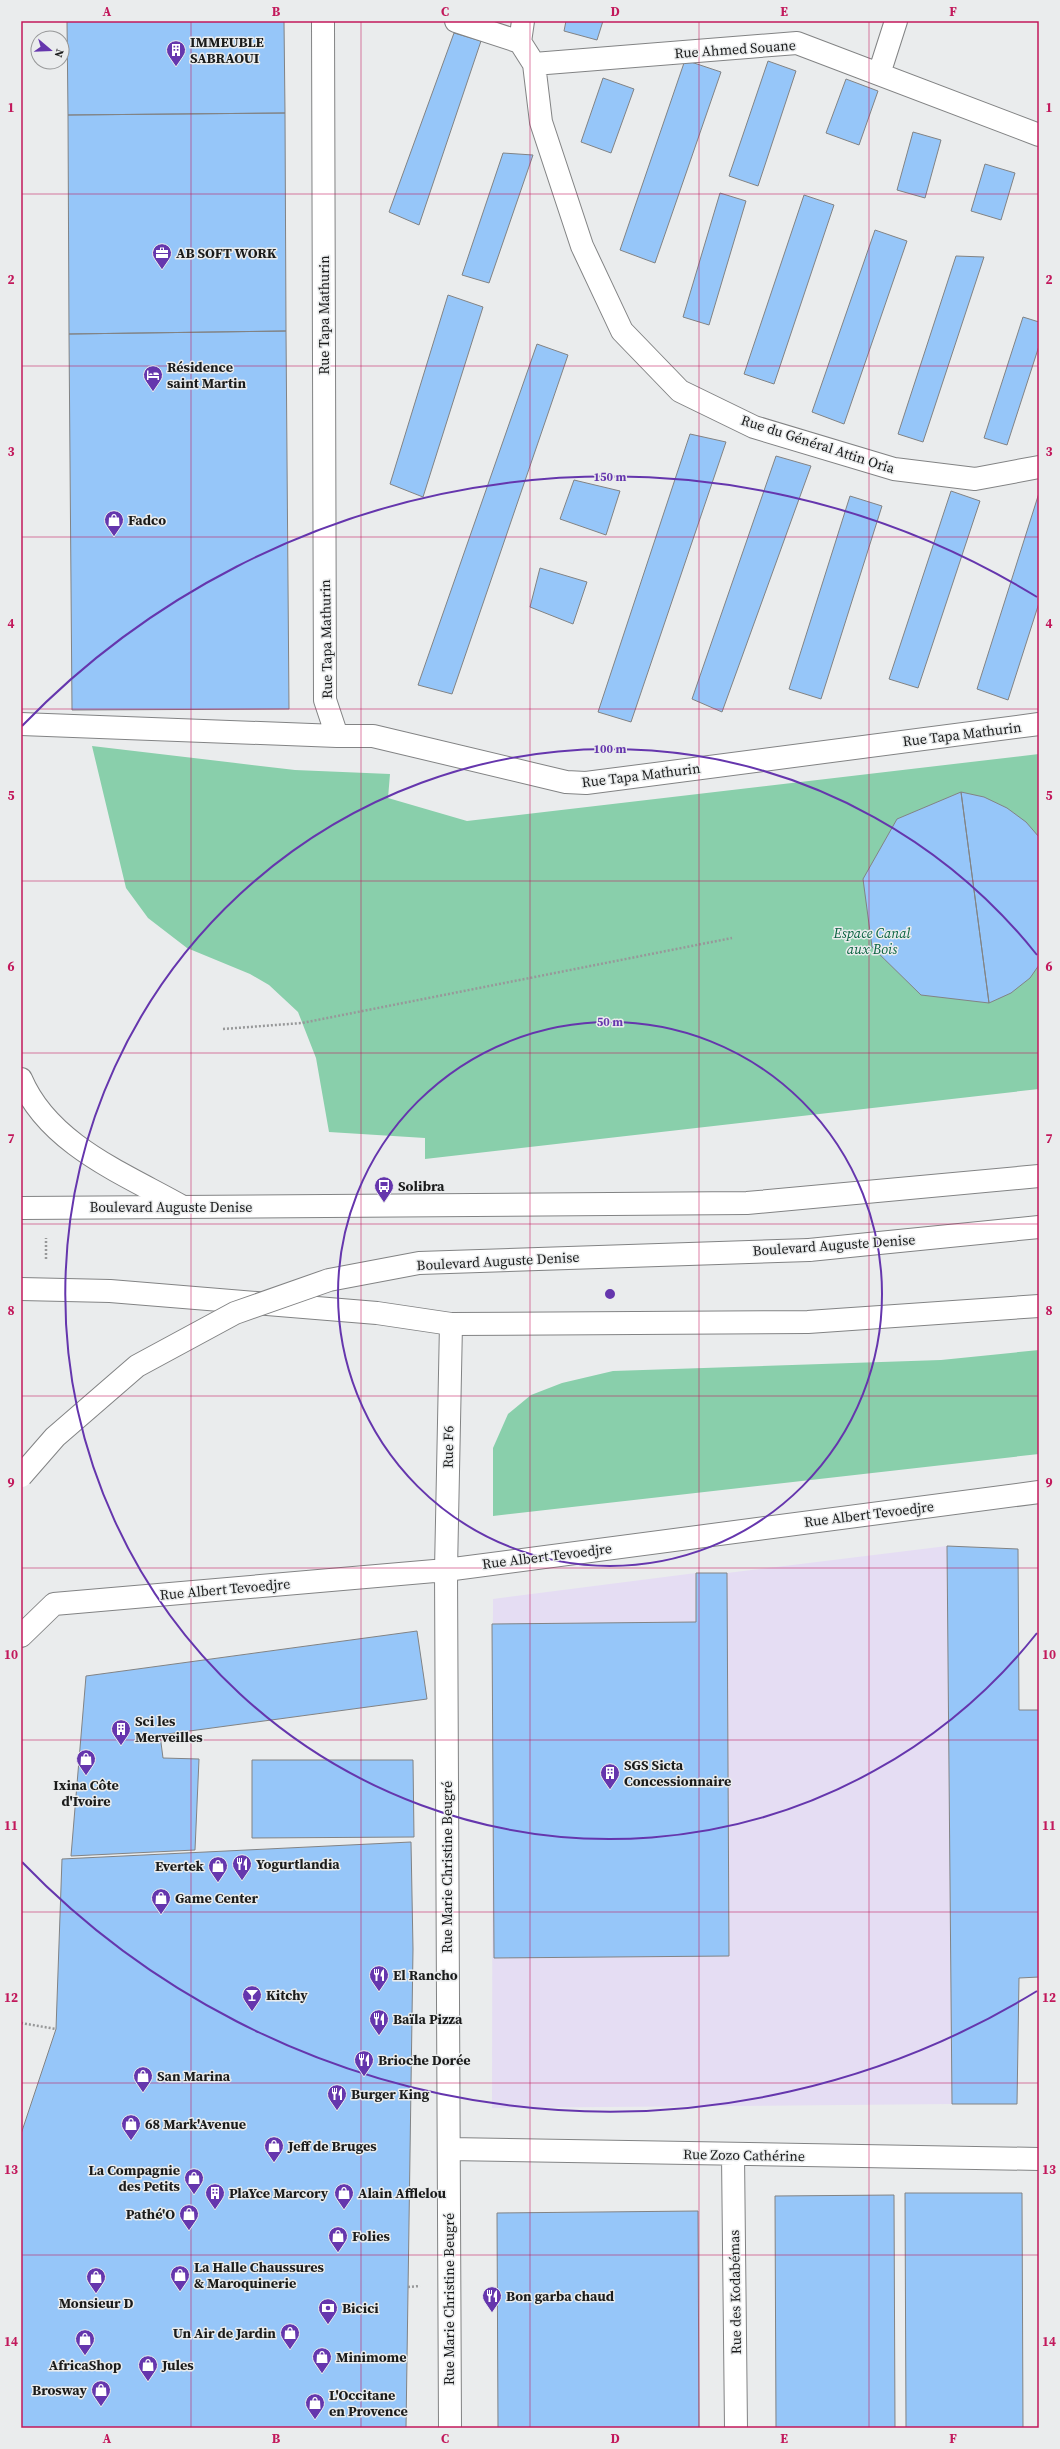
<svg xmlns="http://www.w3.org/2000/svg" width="1060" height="2449" viewBox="0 0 1060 2449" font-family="'Source Serif 4',serif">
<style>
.industrial{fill:#e5ddf3}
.green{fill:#89cfab}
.building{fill:#96c6f9;stroke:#828384}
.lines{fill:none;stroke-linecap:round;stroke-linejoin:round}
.minor-casing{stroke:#828384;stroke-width:24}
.highway-casing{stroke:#828384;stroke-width:24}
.path{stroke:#979899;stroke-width:2.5;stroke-dasharray:2 2;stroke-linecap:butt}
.minor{stroke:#fff;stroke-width:22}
.highway{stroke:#fff;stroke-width:22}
.highway-bridge-casing{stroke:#828384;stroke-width:24;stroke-linecap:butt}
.highway-bridge{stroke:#fff;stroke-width:22}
.grid{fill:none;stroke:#c2185b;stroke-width:1;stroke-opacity:0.55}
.ring{fill:none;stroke:#6536ad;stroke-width:2}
.labels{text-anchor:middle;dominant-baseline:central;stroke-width:3;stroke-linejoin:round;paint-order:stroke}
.poi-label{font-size:14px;font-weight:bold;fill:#1a1b1b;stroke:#eaeced;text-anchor:start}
.street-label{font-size:14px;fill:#1a1b1b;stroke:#eaeced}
.park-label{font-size:14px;font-style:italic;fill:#0b6341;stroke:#eaeced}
.centre{fill:#6536ad;stroke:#eaeced;stroke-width:2}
.ring-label{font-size:12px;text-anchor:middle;font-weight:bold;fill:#6536ad;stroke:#eaeced;stroke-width:3;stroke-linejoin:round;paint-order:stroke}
.neatline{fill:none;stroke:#c2185b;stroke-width:1.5}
.grid-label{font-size:13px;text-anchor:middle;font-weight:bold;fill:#c2185b}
</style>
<rect width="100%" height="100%" fill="#eaeced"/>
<path class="industrial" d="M 947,1546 L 952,2104 L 492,2108 L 493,1599 L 696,1573 L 727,1573 Z"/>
<path class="green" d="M 92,746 L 295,770 L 390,774 L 388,798 L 467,821 L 1039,754 L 1039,1089 L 425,1159 L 425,1138 L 329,1132 L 316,1058 L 298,1012 L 269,985 L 250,974 L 187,948 L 148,918 L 126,888 Z
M 1039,1350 L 1039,1454 L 493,1516 L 493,1448 L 508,1414 L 531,1395 L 562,1383 L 613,1371 L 941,1360 Z"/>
<path class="building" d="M 67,21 L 284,21 L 285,113 L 68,115 Z
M 566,21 L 603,21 L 597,40 L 564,31 Z
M 454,33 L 481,41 L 419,225 L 389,212 Z
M 685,60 L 721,72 L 655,263 L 620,250 Z
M 768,61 L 796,71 L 758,186 L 729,176 Z
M 603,78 L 634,89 L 611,153 L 581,142 Z
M 846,79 L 878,91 L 859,145 L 826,133 Z
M 285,113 L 286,331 L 69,334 L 68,115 Z
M 913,132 L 941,140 L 925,198 L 897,190 Z
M 503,153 L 533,155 L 489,283 L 462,275 Z
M 985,164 L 1015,173 L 1001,220 L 971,211 Z
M 720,193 L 746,201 L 709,325 L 683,317 Z
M 804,195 L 834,205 L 774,384 L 744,374 Z
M 875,230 L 907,241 L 844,424 L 812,412 Z
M 956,256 L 984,257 L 923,442 L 898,434 Z
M 448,295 L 483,307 L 423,497 L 390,484 Z
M 1023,317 L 1039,322 L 1039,346 L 1007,445 L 984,438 Z
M 286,331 L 289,709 L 72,710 L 69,334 Z
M 537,344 L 568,355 L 452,694 L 418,685 Z
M 690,434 L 726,442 L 631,722 L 598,712 Z
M 776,456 L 811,466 L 722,712 L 692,699 Z
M 574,480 L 620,491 L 606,535 L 560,519 Z
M 951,491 L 980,501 L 918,688 L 889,679 Z
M 1039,493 L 1039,603 L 1008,700 L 977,689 Z
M 850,496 L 882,506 L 821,699 L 789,689 Z
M 540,568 L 587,582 L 573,624 L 530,607 Z
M 961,792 L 989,1003 L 921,995 L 872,947 L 863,879 L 897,819 Z
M 961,792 L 984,797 L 1007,808 L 1026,822 L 1039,837 L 1039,965 L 1030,978 L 1011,993 L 989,1003 Z
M 947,1546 L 1018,1549 L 1019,1710 L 1039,1710 L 1039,1977 L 1019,1978 L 1017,2104 L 952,2104 Z
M 696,1573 L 727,1573 L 729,1956 L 494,1958 L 492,1624 L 696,1622 Z
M 417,1631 L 427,1699 L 160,1735 L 163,1758 L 199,1759 L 195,1850 L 71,1856 L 86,1676 Z
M 252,1760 L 413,1760 L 414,1837 L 252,1838 Z
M 411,1842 L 413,1949 L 406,2428 L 21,2428 L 21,2134 L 56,2029 L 62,1859 Z
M 905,2193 L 1022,2193 L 1023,2428 L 906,2428 Z
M 894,2195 L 895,2428 L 776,2428 L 775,2196 Z
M 698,2211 L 699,2428 L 498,2428 L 497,2213 Z"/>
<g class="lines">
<g class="minor-casing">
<path id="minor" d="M 323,21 L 325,700 L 337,736 L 373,736 L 566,782 L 586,783 L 1039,724
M 456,21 L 520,42
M 523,21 L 520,42 L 534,64 L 541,122 L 582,246 L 622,331 L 680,391 L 754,427 L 894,469 L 975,479 L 1039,467
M 534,64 L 797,43 L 1039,135
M 879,74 L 896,21
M 21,724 L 337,736
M 21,1079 C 49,1145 125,1174 183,1207
M 21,1636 L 54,1604 L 446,1570 L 1039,1492
M 449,2149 L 1039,2159
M 733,2155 L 736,2428
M 450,2428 L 446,1570 L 451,1324"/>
</g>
<g class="highway-casing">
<path id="highway" d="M 21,1208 L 747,1203 L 1039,1176
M 809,1250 L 1039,1227
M 21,1289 L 110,1291 L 377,1313 L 451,1324 L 808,1322 L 1039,1306"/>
</g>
<path class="path" d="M 223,1029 L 302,1023 L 732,938
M 46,1259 L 46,1238
M 21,2023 L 56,2029
M 408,2287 L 420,2286"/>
<use href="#minor" class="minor"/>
<use href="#highway" class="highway"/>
<g class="highway-bridge-casing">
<path id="highway-bridge" d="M 21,1476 L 55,1437 L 137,1366 L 235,1313 L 329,1280 L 419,1263 L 809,1250"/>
</g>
<use href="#highway-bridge" class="highway-bridge"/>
</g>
<path class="grid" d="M 191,21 L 191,2428M 361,21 L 361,2428M 530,21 L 530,2428M 699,21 L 699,2428M 869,21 L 869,2428M 21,194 L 1039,194M 21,366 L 1039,366M 21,537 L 1039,537M 21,709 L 1039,709M 21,881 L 1039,881M 21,1053 L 1039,1053M 21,1224 L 1039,1224M 21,1396 L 1039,1396M 21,1568 L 1039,1568M 21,1740 L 1039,1740M 21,1912 L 1039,1912M 21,2083 L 1039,2083M 21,2255 L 1039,2255"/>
<g class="ring">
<circle cx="610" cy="1294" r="272"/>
<path d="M1037 1633A545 545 0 1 1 1037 955"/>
<path d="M1037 1991A817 817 0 0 1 22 1862M22 726A817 817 0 0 1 1037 597"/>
</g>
<defs>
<g id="building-pin" transform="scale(1)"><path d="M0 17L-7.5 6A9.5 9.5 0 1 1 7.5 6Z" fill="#6536ad" stroke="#eaeced"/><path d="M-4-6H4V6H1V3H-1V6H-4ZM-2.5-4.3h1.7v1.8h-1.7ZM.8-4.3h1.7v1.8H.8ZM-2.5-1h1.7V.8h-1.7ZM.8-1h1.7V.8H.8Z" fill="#fff"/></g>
<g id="office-pin" transform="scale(1)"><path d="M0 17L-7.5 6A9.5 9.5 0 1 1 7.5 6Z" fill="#6536ad" stroke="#eaeced"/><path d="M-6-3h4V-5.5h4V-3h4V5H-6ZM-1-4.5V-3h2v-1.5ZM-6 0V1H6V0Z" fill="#fff"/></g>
<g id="hotel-pin" transform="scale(1)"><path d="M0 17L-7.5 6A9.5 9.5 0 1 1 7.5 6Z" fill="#6536ad" stroke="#eaeced"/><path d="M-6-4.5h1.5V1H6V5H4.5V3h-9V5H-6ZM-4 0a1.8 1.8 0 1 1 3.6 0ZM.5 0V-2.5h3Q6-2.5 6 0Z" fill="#fff"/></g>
<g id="shop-pin" transform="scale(1)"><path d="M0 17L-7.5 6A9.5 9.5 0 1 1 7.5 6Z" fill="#6536ad" stroke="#eaeced"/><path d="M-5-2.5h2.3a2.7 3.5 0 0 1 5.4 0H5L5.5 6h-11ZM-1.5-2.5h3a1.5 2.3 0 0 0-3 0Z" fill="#fff"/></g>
<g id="bus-pin" transform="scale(1)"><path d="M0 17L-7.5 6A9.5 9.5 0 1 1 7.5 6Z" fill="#6536ad" stroke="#eaeced"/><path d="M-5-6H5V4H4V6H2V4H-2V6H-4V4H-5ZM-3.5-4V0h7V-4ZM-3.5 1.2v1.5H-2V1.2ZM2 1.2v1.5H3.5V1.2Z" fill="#fff"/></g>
<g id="restaurant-pin" transform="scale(1)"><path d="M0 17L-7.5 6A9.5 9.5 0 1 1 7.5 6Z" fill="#6536ad" stroke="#eaeced"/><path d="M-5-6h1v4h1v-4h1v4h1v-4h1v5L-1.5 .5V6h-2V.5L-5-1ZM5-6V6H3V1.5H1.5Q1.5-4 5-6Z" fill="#fff"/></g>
<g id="bar-pin" transform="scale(1)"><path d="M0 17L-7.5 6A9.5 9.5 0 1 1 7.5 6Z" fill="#6536ad" stroke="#eaeced"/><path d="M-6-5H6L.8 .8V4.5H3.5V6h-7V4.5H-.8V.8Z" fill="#fff"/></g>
<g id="bank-pin" transform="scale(1)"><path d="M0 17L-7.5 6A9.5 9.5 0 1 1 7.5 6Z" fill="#6536ad" stroke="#eaeced"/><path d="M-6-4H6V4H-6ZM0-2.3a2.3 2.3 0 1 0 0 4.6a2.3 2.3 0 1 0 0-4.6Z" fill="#fff"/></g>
</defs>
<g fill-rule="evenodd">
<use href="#building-pin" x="176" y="50"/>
<use href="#office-pin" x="162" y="253"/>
<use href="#hotel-pin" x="153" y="375"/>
<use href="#shop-pin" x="114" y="520"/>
<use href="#bus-pin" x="384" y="1186"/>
<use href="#building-pin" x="121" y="1729"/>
<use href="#shop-pin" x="86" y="1759"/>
<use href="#building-pin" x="610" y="1773"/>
<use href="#restaurant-pin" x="242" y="1864"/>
<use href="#shop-pin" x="218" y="1866"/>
<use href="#shop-pin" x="161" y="1898"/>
<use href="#restaurant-pin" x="379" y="1975"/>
<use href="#bar-pin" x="252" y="1995"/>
<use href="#restaurant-pin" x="379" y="2019"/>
<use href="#restaurant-pin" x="364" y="2060"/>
<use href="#shop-pin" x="143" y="2076"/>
<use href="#restaurant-pin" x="337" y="2094"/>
<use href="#shop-pin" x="131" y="2124"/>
<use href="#shop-pin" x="274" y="2146"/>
<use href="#shop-pin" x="194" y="2178"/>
<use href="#building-pin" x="215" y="2193"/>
<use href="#shop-pin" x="344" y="2193"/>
<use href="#shop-pin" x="189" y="2214"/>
<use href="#shop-pin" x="338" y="2236"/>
<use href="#shop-pin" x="180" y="2275"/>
<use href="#shop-pin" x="96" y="2277"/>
<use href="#restaurant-pin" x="492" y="2296"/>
<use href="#bank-pin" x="328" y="2308"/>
<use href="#shop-pin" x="290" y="2333"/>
<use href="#shop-pin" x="85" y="2339"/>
<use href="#shop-pin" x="322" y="2357"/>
<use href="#shop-pin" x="148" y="2365"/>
<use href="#shop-pin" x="101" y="2390"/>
<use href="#shop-pin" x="315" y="2403"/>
</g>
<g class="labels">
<g class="poi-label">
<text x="190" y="42">IMMEUBLE<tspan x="190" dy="16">SABRAOUI</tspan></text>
<text x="176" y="253">AB SOFT WORK</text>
<text x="167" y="367">Résidence<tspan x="167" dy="16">saint Martin</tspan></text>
<text x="128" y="520">Fadco</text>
<text x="398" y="1186">Solibra</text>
<text x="135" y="1721">Sci les<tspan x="135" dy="16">Merveilles</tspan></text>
<text x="624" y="1765">SGS Sicta<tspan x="624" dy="16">Concessionnaire</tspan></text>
<text x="86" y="1785" text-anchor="middle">Ixina Côte<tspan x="86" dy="16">d'Ivoire</tspan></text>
<text x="256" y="1864">Yogurtlandia</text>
<text x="204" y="1866" text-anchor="end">Evertek</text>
<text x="175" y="1898">Game Center</text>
<text x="393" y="1975">El Rancho</text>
<text x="266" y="1995">Kitchy</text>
<text x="393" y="2019">Baïla Pizza</text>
<text x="378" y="2060">Brioche Dorée</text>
<text x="157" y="2076">San Marina</text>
<text x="351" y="2094">Burger King</text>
<text x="145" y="2124">68 Mark'Avenue</text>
<text x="288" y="2146">Jeff de Bruges</text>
<text x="180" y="2170" text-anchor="end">La Compagnie<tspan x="180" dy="16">des Petits</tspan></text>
<text x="229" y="2193">PlaYce Marcory</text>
<text x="358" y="2193">Alain Afflelou</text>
<text x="175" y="2214" text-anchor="end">Pathé'O</text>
<text x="352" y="2236">Folies</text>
<text x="194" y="2267">La Halle Chaussures<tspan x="194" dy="16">&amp; Maroquinerie</tspan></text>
<text x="506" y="2296">Bon garba chaud</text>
<text x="96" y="2303" text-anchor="middle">Monsieur D</text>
<text x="342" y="2308">Bicici</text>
<text x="276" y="2333" text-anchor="end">Un Air de Jardin</text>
<text x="336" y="2357">Minimome</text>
<text x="85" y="2365" text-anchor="middle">AfricaShop</text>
<text x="162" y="2365">Jules</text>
<text x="87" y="2390" text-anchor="end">Brosway</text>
<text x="329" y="2395">L'Occitane<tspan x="329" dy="16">en Provence</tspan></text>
</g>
<g class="street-label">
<text transform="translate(735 49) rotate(-4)">Rue Ahmed Souane</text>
<text transform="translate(324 315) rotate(-90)">Rue Tapa Mathurin</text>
<text transform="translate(818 444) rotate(18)">Rue du Général Attin Oria</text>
<text transform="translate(326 639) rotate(-91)">Rue Tapa Mathurin</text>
<text transform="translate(962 734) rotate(-7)">Rue Tapa Mathurin</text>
<text transform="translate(641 775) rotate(-7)">Rue Tapa Mathurin</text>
<text x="171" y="1207">Boulevard Auguste Denise</text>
<text transform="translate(834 1245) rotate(-4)">Boulevard Auguste Denise</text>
<text transform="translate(498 1261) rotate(-3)">Boulevard Auguste Denise</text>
<text transform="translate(448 1447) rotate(-89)">Rue F6</text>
<text transform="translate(869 1514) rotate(-7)">Rue Albert Tevoedjre</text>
<text transform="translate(547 1556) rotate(-7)">Rue Albert Tevoedjre</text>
<text transform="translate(225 1589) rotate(-5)">Rue Albert Tevoedjre</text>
<text transform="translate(447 1867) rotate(-90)">Rue Marie Christine Beugré</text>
<text transform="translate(744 2155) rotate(1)">Rue Zozo Cathérine</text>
<text transform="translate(735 2292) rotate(-91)">Rue des Kodabémas</text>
<text transform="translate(449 2299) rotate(-90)">Rue Marie Christine Beugré</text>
</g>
<g class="park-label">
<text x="872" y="933">Espace Canal<tspan x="872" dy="16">aux Bois</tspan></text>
</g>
</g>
<circle cx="610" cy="1294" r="6" class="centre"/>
<g class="ring-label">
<text x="610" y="481">150 m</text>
<text x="610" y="753">100 m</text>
<text x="610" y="1026">50 m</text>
</g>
<rect width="1060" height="2449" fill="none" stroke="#eaeced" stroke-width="44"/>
<g transform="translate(50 50) rotate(109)"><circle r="19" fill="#eaeced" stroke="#979899"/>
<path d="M0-3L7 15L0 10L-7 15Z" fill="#6536ad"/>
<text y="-6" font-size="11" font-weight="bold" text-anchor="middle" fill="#1a1b1b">N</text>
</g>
<rect x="22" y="22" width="1016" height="2405" class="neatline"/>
<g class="grid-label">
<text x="107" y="16">A</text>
<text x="276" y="16">B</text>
<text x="445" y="16">C</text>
<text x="615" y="16">D</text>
<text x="784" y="16">E</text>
<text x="953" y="16">F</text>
<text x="11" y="112">1</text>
<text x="1049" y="112">1</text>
<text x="11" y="284">2</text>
<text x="1049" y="284">2</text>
<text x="11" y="456">3</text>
<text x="1049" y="456">3</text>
<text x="11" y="628">4</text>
<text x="1049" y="628">4</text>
<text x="11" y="800">5</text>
<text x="1049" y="800">5</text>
<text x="11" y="971">6</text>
<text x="1049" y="971">6</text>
<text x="11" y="1143">7</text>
<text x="1049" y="1143">7</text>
<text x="11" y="1315">8</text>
<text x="1049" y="1315">8</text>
<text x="11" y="1487">9</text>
<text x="1049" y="1487">9</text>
<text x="11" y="1659">10</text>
<text x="1049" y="1659">10</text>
<text x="11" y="1830">11</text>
<text x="1049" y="1830">11</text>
<text x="11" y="2002">12</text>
<text x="1049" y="2002">12</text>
<text x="11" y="2174">13</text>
<text x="1049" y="2174">13</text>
<text x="11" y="2346">14</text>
<text x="1049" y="2346">14</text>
<text x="107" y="2443">A</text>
<text x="276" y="2443">B</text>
<text x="445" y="2443">C</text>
<text x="615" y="2443">D</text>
<text x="784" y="2443">E</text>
<text x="953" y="2443">F</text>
</g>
</svg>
